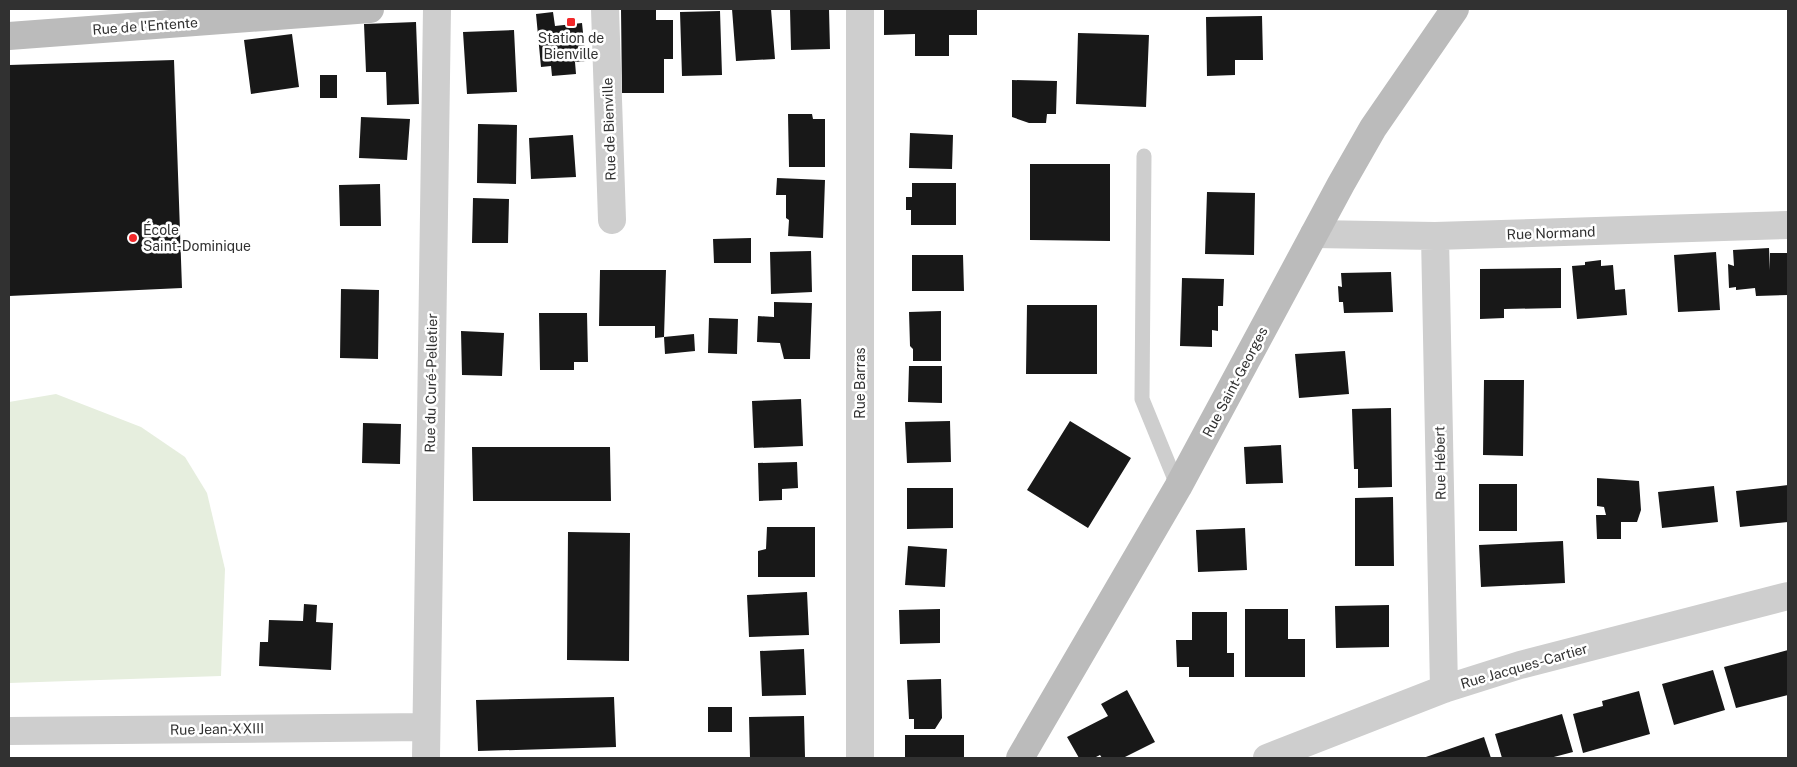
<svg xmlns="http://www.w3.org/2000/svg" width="1797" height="767" viewBox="0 0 1797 767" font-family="'Public Sans',sans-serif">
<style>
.green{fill:#e6eede}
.building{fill:#181818}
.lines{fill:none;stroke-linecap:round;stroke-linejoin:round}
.lane{stroke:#cecece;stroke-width:15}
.street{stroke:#cecece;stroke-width:28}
.secondary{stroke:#bbb;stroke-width:28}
.poi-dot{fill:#f2282a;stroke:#fff;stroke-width:2}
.labels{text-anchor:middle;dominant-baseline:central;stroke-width:5;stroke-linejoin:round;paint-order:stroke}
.street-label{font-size:14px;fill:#313131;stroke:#fff}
.poi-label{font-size:14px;fill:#313131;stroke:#fff}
</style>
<rect width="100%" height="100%" fill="#fff"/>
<path class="green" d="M 56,394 L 141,427 L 185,457 L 207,493 L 225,569 L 221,676 L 9,683 L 9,402 Z"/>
<path class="building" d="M 621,9 L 656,9 L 656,20 L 673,20 L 673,59 L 664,59 L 664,93 L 622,93 Z
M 732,9 L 771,9 L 775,59 L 736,61 Z
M 790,9 L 829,9 L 830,49 L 791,50 Z
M 884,9 L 977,9 L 977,35 L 949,35 L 949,56 L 915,56 L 915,34 L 884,35 Z
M 720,11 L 722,75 L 682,76 L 680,12 Z
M 553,12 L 555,26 L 582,23 L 586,61 L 575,62 L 576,74 L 552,76 L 551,66 L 541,67 L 536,14 Z
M 1262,16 L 1263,60 L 1235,60 L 1235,75 L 1207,76 L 1206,17 Z
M 416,22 L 419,104 L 387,105 L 386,72 L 366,72 L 364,24 Z
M 514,30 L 517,92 L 467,94 L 463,32 Z
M 1078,33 L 1149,35 L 1146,107 L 1076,104 Z
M 292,34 L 299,87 L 251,94 L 244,40 Z
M 174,60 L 182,288 L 9,296 L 9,65 Z
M 320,75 L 337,75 L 337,98 L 320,98 Z
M 1012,80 L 1057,81 L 1056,114 L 1047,114 L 1046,123 L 1029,123 L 1012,117 Z
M 788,114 L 812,114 L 813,119 L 825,119 L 825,167 L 789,167 Z
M 361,117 L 410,119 L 407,160 L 359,158 Z
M 478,124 L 517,125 L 516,184 L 477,183 Z
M 910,133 L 953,135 L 952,169 L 909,168 Z
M 573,135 L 576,177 L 531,179 L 529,138 Z
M 1030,164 L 1110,164 L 1110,241 L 1030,240 Z
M 777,178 L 825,180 L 823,238 L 788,236 L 789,220 L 786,218 L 786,195 L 776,195 Z
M 912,183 L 956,183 L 956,225 L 911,225 L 911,210 L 906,210 L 906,197 L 912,197 Z
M 380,184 L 381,226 L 340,226 L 339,185 Z
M 1207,192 L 1255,193 L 1254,255 L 1205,254 Z
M 473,198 L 509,199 L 508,243 L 472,243 Z
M 751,238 L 751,263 L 714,263 L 713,239 Z
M 1769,248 L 1770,270 L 1770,253 L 1788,253 L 1788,295 L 1756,296 L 1755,288 L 1736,290 L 1736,287 L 1729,288 L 1728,264 L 1734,266 L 1733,250 Z
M 811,251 L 812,292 L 771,294 L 770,252 Z
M 1716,252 L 1720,310 L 1678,312 L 1674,255 Z
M 912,255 L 963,255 L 964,291 L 912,291 Z
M 1601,260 L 1601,266 L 1613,265 L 1615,290 L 1625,289 L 1627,315 L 1577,319 L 1572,266 L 1585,265 L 1585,262 Z
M 1561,268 L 1561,308 L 1504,309 L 1504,318 L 1480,319 L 1480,269 Z
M 600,270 L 666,270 L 664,337 L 655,338 L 655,326 L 599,326 Z
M 1391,272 L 1393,312 L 1344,313 L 1343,302 L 1339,302 L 1338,286 L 1342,287 L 1341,273 Z
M 1182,278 L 1224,279 L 1223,306 L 1218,306 L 1218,331 L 1212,330 L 1212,347 L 1180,346 Z
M 341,289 L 379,290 L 378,359 L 340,358 Z
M 774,302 L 812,303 L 810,359 L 784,359 L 780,343 L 757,342 L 758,316 L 774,317 Z
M 1027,305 L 1097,305 L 1097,374 L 1026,374 Z
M 941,311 L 941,361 L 913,361 L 913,349 L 910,346 L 909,312 Z
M 539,313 L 587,313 L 588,362 L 574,362 L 574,370 L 540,370 Z
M 709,318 L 738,319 L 737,354 L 708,353 Z
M 461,331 L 504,333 L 502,376 L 462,375 Z
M 694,334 L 695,351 L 665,354 L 664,337 Z
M 1345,351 L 1349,394 L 1299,398 L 1295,354 Z
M 909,366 L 942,366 L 942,403 L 908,402 Z
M 1484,380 L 1524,380 L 1523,456 L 1483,455 Z
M 801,399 L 803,446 L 754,448 L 752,401 Z
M 1391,408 L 1392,487 L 1358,488 L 1358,469 L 1354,469 L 1352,409 Z
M 950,421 L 951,462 L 907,463 L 905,422 Z
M 1070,421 L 1131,458 L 1088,528 L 1027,490 Z
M 363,423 L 401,424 L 400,464 L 362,463 Z
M 1281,445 L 1283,483 L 1246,484 L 1244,447 Z
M 472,447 L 610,447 L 611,501 L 473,501 Z
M 797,462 L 798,488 L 782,489 L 782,500 L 759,501 L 758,463 Z
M 1597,478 L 1639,481 L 1641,510 L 1637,522 L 1621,522 L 1621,539 L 1597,539 L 1596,515 L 1606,515 L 1604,507 L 1597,506 Z
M 1479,484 L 1517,484 L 1517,531 L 1479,531 Z
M 1788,485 L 1788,522 L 1740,527 L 1736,491 Z
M 1714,486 L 1718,522 L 1662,528 L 1658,492 Z
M 907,488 L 953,488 L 953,528 L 907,529 Z
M 1393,497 L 1394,566 L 1355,566 L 1355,498 Z
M 767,527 L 815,527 L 815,577 L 758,577 L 758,551 L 766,549 Z
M 1245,528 L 1247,570 L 1198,572 L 1196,530 Z
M 568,532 L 630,533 L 629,661 L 567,660 Z
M 1563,541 L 1565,583 L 1481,587 L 1479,545 Z
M 908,546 L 947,549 L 945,587 L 905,585 Z
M 807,592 L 809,635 L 749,637 L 747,595 Z
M 304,604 L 317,605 L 316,622 L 333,623 L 331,670 L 259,666 L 260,642 L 268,642 L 269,620 L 303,621 Z
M 1389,605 L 1389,647 L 1336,648 L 1335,606 Z
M 940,609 L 940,643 L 900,644 L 899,610 Z
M 1245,609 L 1288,609 L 1288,639 L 1305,639 L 1305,677 L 1245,677 Z
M 1192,612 L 1227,612 L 1227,653 L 1234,653 L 1234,677 L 1189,677 L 1189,667 L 1177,667 L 1176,640 L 1192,640 Z
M 804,649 L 806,695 L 762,696 L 760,651 Z
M 1788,650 L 1788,695 L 1736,708 L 1724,667 Z
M 1713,670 L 1725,710 L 1674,725 L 1662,684 Z
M 941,679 L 942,718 L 935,729 L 914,729 L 914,719 L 909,719 L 907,680 Z
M 1127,690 L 1155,742 L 1123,758 L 1102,758 L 1100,755 L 1094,758 L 1079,758 L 1067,737 L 1108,716 L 1101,704 Z
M 1639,691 L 1650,734 L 1583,753 L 1573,714 L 1603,706 L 1602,701 Z
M 614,697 L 616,747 L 478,751 L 476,700 Z
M 708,707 L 732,707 L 732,732 L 708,732 Z
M 1562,714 L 1573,752 L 1550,758 L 1502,758 L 1495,734 Z
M 804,716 L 805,757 L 750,758 L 749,717 Z
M 905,735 L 964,735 L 964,758 L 905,758 Z
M 1484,737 L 1491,758 L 1423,758 Z"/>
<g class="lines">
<path class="lane" d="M 1144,156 L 1142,399 L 1178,487"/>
<path class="street" d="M 605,9 L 612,220
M 860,9 L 860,758
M 1314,234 L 1435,236 L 1788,225
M 1435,236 L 1444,689
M 9,731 L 426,727
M 426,758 L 437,9
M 1267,758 L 1444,689 L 1520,665 L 1788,596"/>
<path class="secondary" d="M 9,36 L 370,9
M 1020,758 L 1178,487 L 1341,184 L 1373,128 L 1455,9"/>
</g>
<g class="poi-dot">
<rect x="566" y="17" width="10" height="10" rx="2.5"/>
<circle cx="133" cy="238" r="5"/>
</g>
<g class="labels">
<g class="street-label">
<text transform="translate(145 26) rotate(-4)">Rue de l'Entente</text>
<text transform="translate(609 129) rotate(-92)">Rue de Bienville</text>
<text transform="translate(1551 233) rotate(-2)">Rue Normand</text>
<text transform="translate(1235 382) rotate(-62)">Rue Saint-Georges</text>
<text transform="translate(431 383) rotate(-89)">Rue du Curé-Pelletier</text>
<text transform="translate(860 383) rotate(-90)">Rue Barras</text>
<text transform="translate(1440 463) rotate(-91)">Rue Hébert</text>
<text transform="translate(1524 666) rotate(-16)">Rue Jacques-Cartier</text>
<text transform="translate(217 729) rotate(-1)">Rue Jean-XXIII</text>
</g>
<g class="poi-label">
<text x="571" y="38">Station de<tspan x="571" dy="16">Bienville</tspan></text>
<text x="143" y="230" text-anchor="start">École<tspan x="143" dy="16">Saint-Dominique</tspan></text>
</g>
</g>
<rect width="1797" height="767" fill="none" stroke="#313131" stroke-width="20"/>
</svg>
